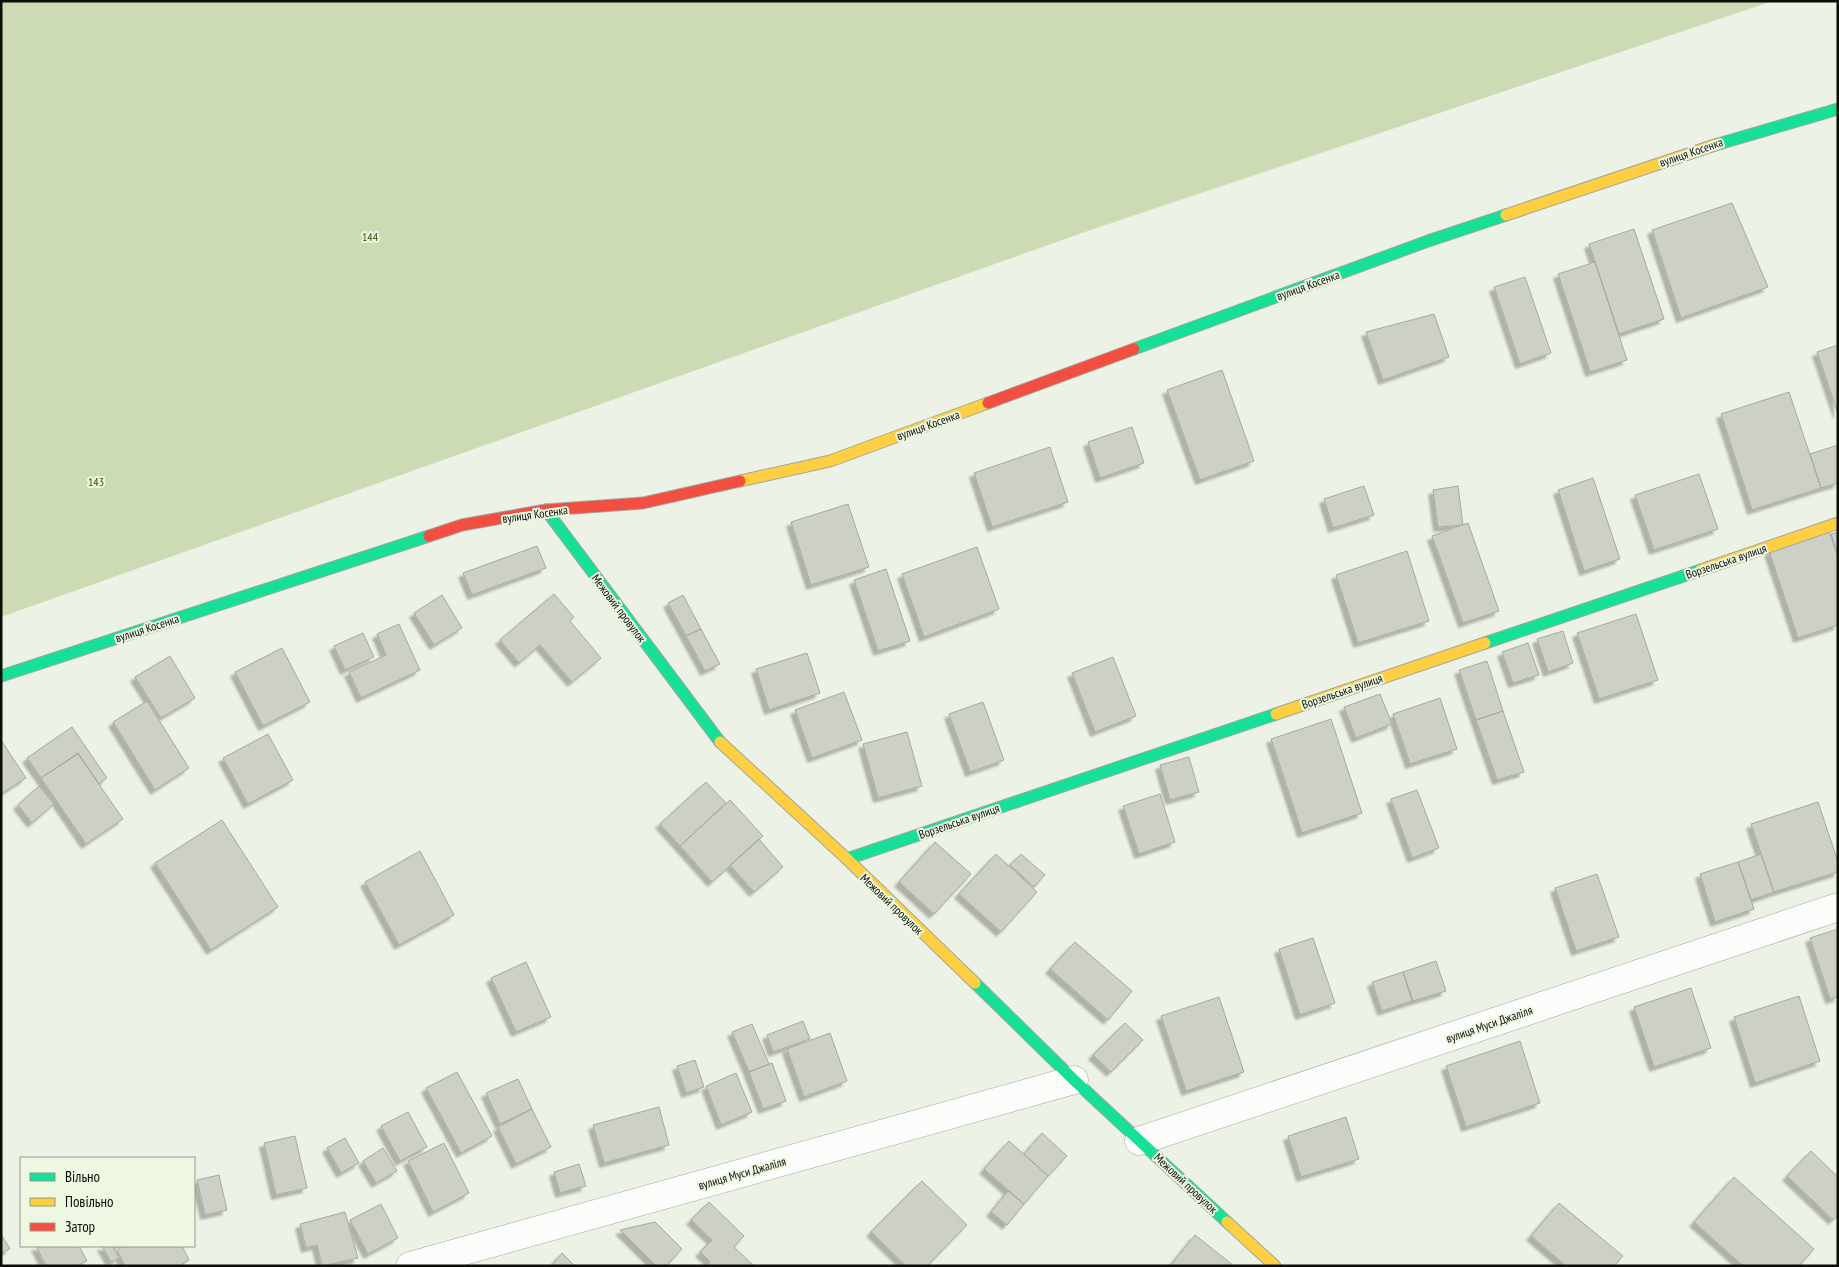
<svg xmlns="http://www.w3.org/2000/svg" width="1839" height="1267" viewBox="0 0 1839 1267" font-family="'PT Sans Narrow',sans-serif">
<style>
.green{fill:#cddbb5}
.building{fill:#ccd0c7;stroke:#a6a9a0;filter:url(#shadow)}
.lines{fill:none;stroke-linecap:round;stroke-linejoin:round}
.street-casing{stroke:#a2a69d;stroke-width:29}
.fast-casing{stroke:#a2a69d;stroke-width:13}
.slow-casing{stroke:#a2a69d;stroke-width:13}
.jam-casing{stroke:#a2a69d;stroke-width:13}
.street{stroke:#fcfdfb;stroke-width:28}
.fast{stroke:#16e098;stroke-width:11}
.slow{stroke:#ffcf43;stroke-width:11}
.jam{stroke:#f24e42;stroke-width:11}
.labels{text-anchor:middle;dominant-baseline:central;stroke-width:4;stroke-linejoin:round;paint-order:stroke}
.street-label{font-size:12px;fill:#0c0f08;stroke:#eef7e1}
.park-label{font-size:12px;fill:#384b04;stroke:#eef7e1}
</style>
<defs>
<filter id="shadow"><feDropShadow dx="-4.5" dy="4.5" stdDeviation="1" flood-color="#0004"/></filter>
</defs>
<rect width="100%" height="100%" fill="#edf2e6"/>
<path class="green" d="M 1,1 L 1773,1 L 1082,233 L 1,617 Z"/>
<path class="building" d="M 1732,203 L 1768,287 L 1681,318 L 1652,230 Z
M 1634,229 L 1664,319 L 1619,334 L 1589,244 Z
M 1595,262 L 1627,360 L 1590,372 L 1558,274 Z
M 1525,277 L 1551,353 L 1520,364 L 1494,287 Z
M 1434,314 L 1449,357 L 1383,380 L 1366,332 Z
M 1838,345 L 1838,414 L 1817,352 Z
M 1222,370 L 1254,461 L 1200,480 L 1167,390 Z
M 1789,392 L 1821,488 L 1752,510 L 1721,414 Z
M 1132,427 L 1144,463 L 1100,478 L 1088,442 Z
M 1838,445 L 1838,483 L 1821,488 L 1810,454 Z
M 1050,447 L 1068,502 L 992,527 L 974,473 Z
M 1699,474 L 1718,529 L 1654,550 L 1635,495 Z
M 1593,478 L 1620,559 L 1584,571 L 1558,490 Z
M 1364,486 L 1374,515 L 1333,528 L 1324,499 Z
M 1458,486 L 1463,525 L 1438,527 L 1433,490 Z
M 848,504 L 869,567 L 811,585 L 791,522 Z
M 1468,523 L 1499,611 L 1463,623 L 1432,536 Z
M 1829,531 L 1838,557 L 1838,625 L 1798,638 L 1769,551 Z
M 1838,532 L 1838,556 L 1831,534 Z
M 537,546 L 546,568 L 472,595 L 463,573 Z
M 977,547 L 999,609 L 924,637 L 902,574 Z
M 1407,551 L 1429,621 L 1358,643 L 1336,575 Z
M 886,569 L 910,641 L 878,651 L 854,580 Z
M 554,594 L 574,617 L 570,621 L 601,658 L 572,682 L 540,645 L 519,663 L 500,640 Z
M 442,595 L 462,628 L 434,645 L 414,613 Z
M 683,595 L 701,629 L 686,636 L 668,603 Z
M 1636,614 L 1658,680 L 1599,699 L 1577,633 Z
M 399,624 L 420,670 L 361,698 L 349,672 L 386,655 L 377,634 Z
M 701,629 L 720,664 L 705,671 L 686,636 Z
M 1563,631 L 1573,663 L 1548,672 L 1537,639 Z
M 363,633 L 374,657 L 345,670 L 334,646 Z
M 1528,643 L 1539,675 L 1513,683 L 1502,652 Z
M 282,648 L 310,702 L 263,726 L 235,672 Z
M 807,653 L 820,693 L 769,710 L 756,669 Z
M 170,656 L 195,698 L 161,718 L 135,677 Z
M 1113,657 L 1136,716 L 1095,732 L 1072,673 Z
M 1487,661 L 1503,711 L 1476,720 L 1459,670 Z
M 844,692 L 862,740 L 812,758 L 795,710 Z
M 1380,694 L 1392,724 L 1356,738 L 1344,707 Z
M 1440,698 L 1457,749 L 1410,764 L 1393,714 Z
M 147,701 L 189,768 L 155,790 L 113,722 Z
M 983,702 L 1004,760 L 970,772 L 949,714 Z
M 1503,711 L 1524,772 L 1497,780 L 1476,720 Z
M 1331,719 L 1362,813 L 1302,833 L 1271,739 Z
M 72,727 L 107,778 L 99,784 L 78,753 L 41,778 L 27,758 Z
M 907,732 L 922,786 L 878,798 L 863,744 Z
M 268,734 L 293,780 L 248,804 L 223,758 Z
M 1,740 L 26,778 L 1,794 Z
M 78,754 L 123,819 L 86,844 L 41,778 Z
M 1189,757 L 1199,792 L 1170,800 L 1160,765 Z
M 706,782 L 726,803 L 680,846 L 660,824 Z
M 39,786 L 54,804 L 32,823 L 18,805 Z
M 1417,790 L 1439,848 L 1412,858 L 1391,799 Z
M 1160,794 L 1175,842 L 1139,854 L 1123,806 Z
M 730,800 L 763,836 L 712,882 L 680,846 Z
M 1818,802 L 1838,862 L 1838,872 L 1774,892 L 1751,824 Z
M 222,820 L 278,907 L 211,950 L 155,863 Z
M 759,839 L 783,867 L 754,892 L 730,865 Z
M 935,842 L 971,874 L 934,914 L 899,882 Z
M 420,851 L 454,915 L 399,945 L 365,882 Z
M 996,854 L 1037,892 L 1001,932 L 959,894 Z
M 1021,854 L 1045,875 L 1034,887 L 1010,865 Z
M 1761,854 L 1774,892 L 1751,900 L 1738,862 Z
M 1738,862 L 1754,909 L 1715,922 L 1700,874 Z
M 1597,874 L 1619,937 L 1576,951 L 1555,888 Z
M 1838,929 L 1838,997 L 1830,999 L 1810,938 Z
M 1313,938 L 1335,1003 L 1300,1015 L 1279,949 Z
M 1075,942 L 1132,991 L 1108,1020 L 1050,969 Z
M 1436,961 L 1446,991 L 1413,1001 L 1403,972 Z
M 526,962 L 551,1017 L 516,1032 L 491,978 Z
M 1403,972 L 1412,1001 L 1382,1011 L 1372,982 Z
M 1691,988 L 1711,1048 L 1654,1067 L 1634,1007 Z
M 1799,996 L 1820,1061 L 1755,1083 L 1734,1017 Z
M 1219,997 L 1244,1072 L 1186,1091 L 1161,1016 Z
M 803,1021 L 810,1039 L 773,1052 L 767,1035 Z
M 1125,1023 L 1143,1040 L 1111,1072 L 1093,1055 Z
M 752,1024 L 769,1064 L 749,1072 L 732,1032 Z
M 830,1033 L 847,1081 L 804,1097 L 787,1049 Z
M 1520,1041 L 1540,1103 L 1466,1127 L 1446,1066 Z
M 695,1060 L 704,1087 L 686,1093 L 677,1066 Z
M 772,1063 L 786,1101 L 763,1109 L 749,1072 Z
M 457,1072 L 492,1136 L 461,1153 L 426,1088 Z
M 736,1073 L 752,1112 L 721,1125 L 706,1086 Z
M 518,1079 L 532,1109 L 500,1124 L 486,1093 Z
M 659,1107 L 669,1145 L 604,1163 L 593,1125 Z
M 532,1109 L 551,1147 L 516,1164 L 498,1127 Z
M 408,1112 L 427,1147 L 400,1161 L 381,1126 Z
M 1346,1117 L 1359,1159 L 1301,1177 L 1288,1136 Z
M 1042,1133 L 1067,1156 L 1048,1176 L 1024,1154 Z
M 295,1136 L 307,1188 L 276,1195 L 264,1143 Z
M 345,1138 L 359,1163 L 341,1173 L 327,1148 Z
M 1009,1141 L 1048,1176 L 1024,1204 L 984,1169 Z
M 444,1143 L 469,1193 L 433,1212 L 408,1161 Z
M 383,1148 L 397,1171 L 376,1183 L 363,1161 Z
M 1811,1151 L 1838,1177 L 1838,1215 L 1833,1220 L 1787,1176 Z
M 579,1164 L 586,1186 L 560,1193 L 554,1172 Z
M 219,1175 L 227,1210 L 205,1215 L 197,1180 Z
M 1734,1177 L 1814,1249 L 1799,1266 L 1743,1266 L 1694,1222 Z
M 922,1181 L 967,1225 L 927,1266 L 906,1266 L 871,1232 Z
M 1008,1191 L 1024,1204 L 1007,1225 L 991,1212 Z
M 709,1202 L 744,1236 L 734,1247 L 754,1266 L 706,1266 L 710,1262 L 700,1252 L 712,1240 L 691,1220 Z
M 1559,1203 L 1623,1256 L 1614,1266 L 1566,1266 L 1531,1236 Z
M 381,1204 L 398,1238 L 368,1254 L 350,1220 Z
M 345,1212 L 358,1258 L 322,1266 L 317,1245 L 306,1248 L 300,1224 Z
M 655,1222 L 682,1249 L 666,1266 L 656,1266 L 620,1230 Z
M 1,1234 L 10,1249 L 1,1253 Z
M 1195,1235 L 1234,1266 L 1170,1266 Z
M 36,1246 L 79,1246 L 87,1261 L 77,1266 L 46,1266 Z
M 102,1246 L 121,1246 L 114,1249 L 119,1258 L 111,1262 Z
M 124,1246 L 182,1246 L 189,1260 L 179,1266 L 125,1266 L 117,1250 Z
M 562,1253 L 575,1266 L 551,1266 Z"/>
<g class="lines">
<g class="street-casing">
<path id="street" d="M 1139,1141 L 1838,907
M 410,1266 L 1074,1080"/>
</g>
<g class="fast-casing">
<path id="fast" d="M 1715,145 L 1838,109
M 1134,349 L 1428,241 L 1506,215
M 546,510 L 720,742
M 1485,643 L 1701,570
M 1,676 L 429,536
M 847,859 L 1276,714
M 975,983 L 1074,1080 L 1227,1222"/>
</g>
<g class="slow-casing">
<path id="slow" d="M 1506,215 L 1715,145
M 740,481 L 830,461 L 988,403
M 1701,570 L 1838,523
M 1276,714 L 1485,643
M 720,742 L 847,859 L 975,983
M 1227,1222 L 1275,1266"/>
</g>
<g class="jam-casing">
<path id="jam" d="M 988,403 L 1134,349
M 429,536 L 462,525 L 546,510 L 643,503 L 740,481"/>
</g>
<use href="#street" class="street"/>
<use href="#fast" class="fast"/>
<use href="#slow" class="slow"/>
<use href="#jam" class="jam"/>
</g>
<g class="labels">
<g class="street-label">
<text transform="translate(1691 152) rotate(-19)">вулиця Косенка</text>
<text transform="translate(1308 285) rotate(-20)">вулиця Косенка</text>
<text transform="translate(928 425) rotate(-20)">вулиця Косенка</text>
<text transform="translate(535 514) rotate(-8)">вулиця Косенка</text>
<text transform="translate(1726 561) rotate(-19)">Ворзельська вулиця</text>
<text transform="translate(619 608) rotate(53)">Межовий провулок</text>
<text transform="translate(147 628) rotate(-18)">вулиця Косенка</text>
<text transform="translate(1342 691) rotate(-19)">Ворзельська вулиця</text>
<text transform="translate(959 821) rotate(-19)">Ворзельська вулиця</text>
<text transform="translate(892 904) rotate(44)">Межовий провулок</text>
<text transform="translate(1489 1024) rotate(-19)">вулиця Муси Джаліля</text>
<text transform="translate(742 1173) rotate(-16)">вулиця Муси Джаліля</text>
<text transform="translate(1186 1183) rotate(43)">Межовий провулок</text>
</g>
<g class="park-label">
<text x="370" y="236">144</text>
<text x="96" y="481">143</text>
</g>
</g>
<rect width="1839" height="1267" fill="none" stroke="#0c0f08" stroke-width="5"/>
<rect x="20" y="1157" width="175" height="90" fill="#eef7e1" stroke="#949a8a"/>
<rect x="30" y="1173" width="25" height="8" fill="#16e098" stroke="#949a8a"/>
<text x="65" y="1182" font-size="15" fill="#0c0f08">Вільно</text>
<rect x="30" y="1198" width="25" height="8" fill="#ffcf43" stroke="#949a8a"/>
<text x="65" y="1207" font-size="15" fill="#0c0f08">Повільно</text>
<rect x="30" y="1223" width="25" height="8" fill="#f24e42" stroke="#949a8a"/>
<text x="65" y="1232" font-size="15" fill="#0c0f08">Затор</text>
</svg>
